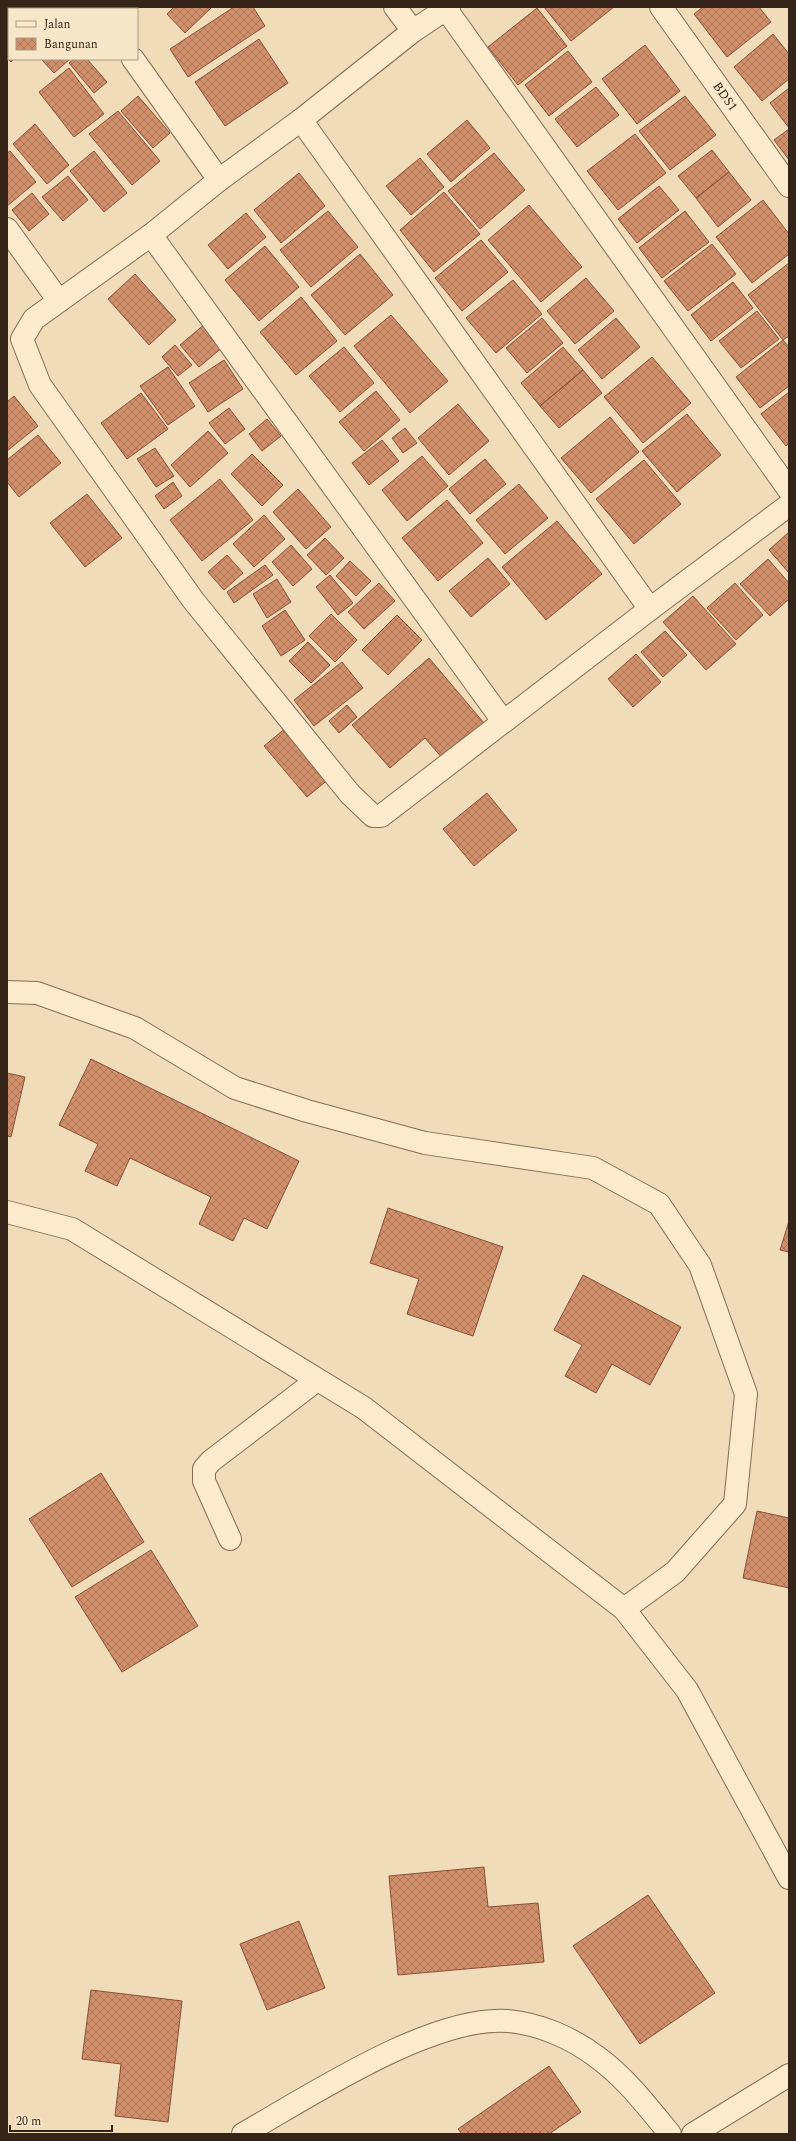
<svg xmlns="http://www.w3.org/2000/svg" width="796" height="2141" viewBox="0 0 796 2141" font-family="Spectral,serif">
<style>
.building{fill:url(#building-cross-hatch);stroke:#885137}
.lines{fill:none;stroke-linecap:round;stroke-linejoin:round}
.minor-casing{stroke:#876b53;stroke-width:24}
.minor{stroke:#fbeacc;stroke-width:22}
.labels{text-anchor:middle;dominant-baseline:central;stroke-width:3;stroke-linejoin:round;paint-order:stroke}
.street-label{font-size:13px;fill:#352519;stroke:#f7e7c9}
</style>
<defs>
<pattern id="building-cross-hatch" width="8" height="8" patternUnits="userSpaceOnUse"><rect width="8" height="8" fill="#d28f6c"/><path d="M0 0l8 8M0 8l8-8" fill="none" stroke="#ab7558"/></pattern>
</defs>
<rect width="100%" height="100%" fill="#f0dcb9"/>
<path class="building" d="M 18,7 L 47,7 L 49,9 L 16,9 Z
M 174,7 L 212,7 L 185,33 L 167,14 Z
M 234,7 L 253,7 L 265,26 L 188,77 L 170,49 Z
M 544,7 L 614,7 L 571,41 Z
M 703,7 L 759,7 L 771,22 L 727,57 L 694,14 Z
M 537,8 L 567,46 L 518,85 L 488,47 Z
M 9,15 L 9,59 L 14,59 L 11,62 L 7,58 L 7,17 Z
M 773,34 L 789,54 L 789,79 L 762,101 L 734,67 Z
M 259,39 L 288,83 L 225,126 L 195,82 Z
M 645,45 L 680,91 L 637,124 L 602,79 Z
M 568,51 L 592,82 L 549,116 L 525,85 Z
M 41,59 L 70,59 L 54,73 Z
M 74,59 L 87,59 L 107,82 L 94,93 L 69,63 Z
M 69,68 L 104,114 L 74,137 L 39,92 Z
M 596,87 L 619,115 L 577,147 L 555,119 Z
M 789,88 L 789,128 L 770,103 Z
M 138,96 L 170,133 L 153,148 L 121,111 Z
M 685,96 L 716,135 L 670,170 L 639,131 Z
M 118,111 L 160,161 L 132,185 L 89,134 Z
M 467,120 L 490,148 L 451,182 L 427,154 Z
M 35,124 L 69,165 L 47,184 L 13,144 Z
M 789,129 L 789,160 L 774,140 Z
M 635,134 L 666,173 L 618,210 L 587,171 Z
M 712,150 L 729,172 L 696,198 L 678,176 Z
M 10,151 L 36,182 L 7,206 L 7,153 Z
M 94,151 L 127,193 L 104,212 L 70,171 Z
M 494,153 L 525,190 L 480,229 L 448,191 Z
M 420,158 L 444,187 L 411,215 L 386,186 Z
M 729,172 L 751,200 L 718,227 L 696,198 Z
M 299,173 L 325,206 L 281,243 L 254,210 Z
M 68,176 L 88,200 L 63,221 L 42,197 Z
M 659,186 L 679,210 L 637,243 L 618,219 Z
M 444,192 L 480,234 L 434,272 L 400,230 Z
M 32,193 L 49,214 L 29,231 L 12,210 Z
M 763,200 L 789,234 L 789,254 L 752,283 L 716,237 Z
M 529,205 L 582,267 L 541,302 L 488,240 Z
M 328,211 L 358,247 L 311,287 L 280,250 Z
M 685,211 L 709,242 L 662,278 L 639,248 Z
M 246,213 L 266,237 L 228,269 L 208,245 Z
M 481,240 L 508,272 L 462,311 L 435,278 Z
M 712,244 L 736,274 L 688,311 L 664,281 Z
M 265,246 L 299,287 L 259,321 L 225,280 Z
M 360,254 L 393,295 L 345,335 L 311,295 Z
M 789,263 L 789,336 L 783,340 L 748,295 Z
M 135,274 L 176,320 L 149,345 L 108,299 Z
M 586,278 L 614,311 L 575,344 L 547,311 Z
M 513,280 L 542,314 L 496,353 L 466,318 Z
M 733,282 L 753,308 L 711,341 L 691,315 Z
M 301,297 L 337,341 L 296,375 L 260,332 Z
M 757,311 L 779,339 L 741,368 L 719,341 Z
M 391,315 L 448,381 L 410,413 L 354,346 Z
M 542,318 L 563,343 L 527,373 L 506,348 Z
M 616,318 L 640,347 L 602,379 L 578,350 Z
M 206,323 L 224,346 L 199,367 L 180,345 Z
M 783,340 L 789,347 L 789,386 L 760,408 L 736,377 Z
M 175,345 L 192,365 L 178,376 L 162,357 Z
M 344,347 L 374,383 L 340,412 L 309,376 Z
M 563,347 L 583,370 L 540,406 L 521,383 Z
M 652,357 L 691,403 L 643,443 L 604,397 Z
M 224,360 L 243,389 L 208,412 L 189,383 Z
M 168,367 L 195,406 L 168,425 L 140,386 Z
M 583,370 L 602,393 L 559,428 L 540,406 Z
M 376,391 L 400,420 L 364,451 L 339,422 Z
M 789,392 L 789,443 L 786,446 L 761,414 Z
M 141,393 L 168,429 L 127,459 L 101,423 Z
M 14,396 L 38,426 L 7,451 L 7,402 Z
M 458,404 L 489,441 L 449,475 L 418,438 Z
M 229,408 L 245,429 L 225,444 L 209,423 Z
M 687,414 L 721,455 L 677,492 L 642,451 Z
M 610,417 L 639,452 L 591,493 L 561,458 Z
M 267,419 L 281,436 L 262,451 L 249,434 Z
M 405,428 L 417,443 L 403,453 L 392,438 Z
M 208,431 L 228,453 L 190,487 L 171,465 Z
M 38,435 L 61,463 L 19,497 L 7,482 L 7,460 Z
M 382,440 L 399,461 L 369,485 L 352,463 Z
M 155,448 L 174,476 L 156,487 L 137,459 Z
M 252,454 L 283,485 L 262,506 L 231,474 Z
M 422,456 L 448,486 L 407,521 L 382,490 Z
M 485,459 L 506,484 L 470,514 L 449,489 Z
M 644,460 L 681,504 L 634,544 L 596,499 Z
M 220,479 L 253,520 L 202,561 L 170,520 Z
M 173,482 L 182,496 L 164,509 L 155,496 Z
M 519,484 L 548,518 L 505,554 L 476,520 Z
M 298,489 L 331,527 L 306,549 L 273,512 Z
M 87,494 L 122,538 L 85,567 L 50,523 Z
M 447,500 L 483,543 L 438,581 L 402,538 Z
M 264,515 L 285,539 L 254,567 L 233,544 Z
M 557,521 L 602,574 L 546,620 L 502,567 Z
M 789,532 L 789,573 L 769,550 Z
M 325,538 L 344,558 L 326,575 L 307,555 Z
M 291,545 L 312,569 L 293,586 L 272,562 Z
M 227,555 L 243,573 L 224,590 L 208,572 Z
M 488,558 L 510,584 L 471,617 L 449,591 Z
M 768,559 L 789,583 L 789,599 L 770,616 L 740,584 Z
M 350,561 L 371,581 L 356,596 L 336,576 Z
M 265,565 L 273,575 L 234,603 L 227,592 Z
M 330,575 L 353,603 L 338,615 L 316,587 Z
M 277,579 L 291,602 L 267,618 L 253,594 Z
M 379,583 L 395,601 L 364,629 L 348,612 Z
M 735,583 L 763,615 L 736,640 L 707,608 Z
M 693,596 L 736,644 L 706,670 L 663,622 Z
M 285,610 L 305,640 L 281,656 L 262,626 Z
M 331,614 L 357,640 L 335,662 L 309,636 Z
M 397,615 L 422,640 L 388,675 L 362,650 Z
M 665,631 L 687,655 L 663,677 L 641,652 Z
M 308,642 L 330,665 L 311,683 L 289,661 Z
M 636,654 L 661,682 L 633,707 L 608,679 Z
M 429,658 L 484,723 L 443,759 L 425,738 L 390,768 L 352,725 Z
M 342,662 L 363,688 L 314,726 L 294,700 Z
M 347,705 L 357,717 L 339,733 L 329,721 Z
M 287,727 L 330,778 L 307,797 L 264,746 Z
M 487,793 L 517,830 L 474,866 L 443,829 Z
M 91,1059 L 299,1161 L 267,1229 L 244,1218 L 233,1241 L 199,1224 L 211,1197 L 130,1158 L 117,1186 L 85,1171 L 98,1144 L 59,1125 Z
M 7,1073 L 25,1077 L 11,1137 L 7,1136 Z
M 388,1208 L 503,1247 L 473,1336 L 407,1314 L 419,1279 L 370,1263 Z
M 789,1221 L 789,1252 L 780,1250 Z
M 583,1275 L 681,1327 L 650,1385 L 612,1364 L 596,1393 L 565,1376 L 582,1345 L 554,1330 Z
M 101,1473 L 144,1542 L 72,1587 L 29,1519 Z
M 757,1511 L 789,1518 L 789,1588 L 743,1578 Z
M 151,1550 L 198,1626 L 122,1672 L 75,1597 Z
M 484,1867 L 488,1907 L 538,1903 L 544,1962 L 398,1975 L 389,1876 Z
M 648,1895 L 715,1993 L 640,2044 L 573,1946 Z
M 299,1921 L 325,1988 L 267,2010 L 240,1944 Z
M 91,1990 L 182,2001 L 168,2122 L 115,2116 L 121,2064 L 82,2059 Z
M 549,2066 L 581,2112 L 549,2134 L 462,2134 L 458,2129 Z"/>
<g class="lines">
<g class="minor-casing">
<g id="minor">
<path d="M 95,7 L 97,9"/>
<path d="M 395,7 L 413,31"/>
<path d="M 449,7 L 413,31 L 301,120 L 219,180 L 151,235 L 34,319 L 22,339 L 40,385 L 193,600 L 350,794 L 373,816 L 381,816 L 650,609 L 789,505"/>
<path id="s1" d="M 661,7 L 789,186"/>
<path d="M 446,9 L 789,490"/>
<path d="M 133,59 L 219,180"/>
<path d="M 301,120 L 650,609"/>
<path d="M 7,229 L 59,301"/>
<path d="M 151,235 L 503,721"/>
<path d="M 7,992 L 37,993 L 135,1028 L 235,1088 L 307,1111 L 425,1143 L 593,1168 L 659,1204 L 700,1265 L 746,1394 L 735,1504 L 675,1572 L 624,1609"/>
<path d="M 7,1212 L 72,1229 L 364,1408 L 624,1609 L 687,1690 L 789,1878"/>
<path d="M 230,1539 L 204,1481 L 204,1469 L 211,1461 L 317,1380"/>
<path d="M 243,2134 C 310,2096 432,2015 508,2021 C 540,2024 572,2038 597,2057 C 626,2078 647,2106 670,2134"/>
<path d="M 693,2134 L 789,2075"/>
</g>
</g>
<use href="#minor" class="minor"/>
</g>
<g class="labels">
<g class="street-label">
<text stroke="none"><textPath href="#s1" startOffset="110">BDS1</textPath></text>
</g>
</g>
<rect width="796" height="2141" fill="none" stroke="#352519" stroke-width="16"/>
<rect x="8" y="8" width="130" height="52" fill="#f7e7c9" stroke="#a99983"/>
<rect x="16" y="21" width="20" height="6" fill="#fbeacc" stroke="#a99983"/>
<text x="44" y="28" font-size="12" fill="#352519">Jalan</text>
<rect x="16" y="38" width="20" height="12" fill="url(#building-cross-hatch)" stroke="#a99983"/>
<text x="44" y="48" font-size="12" fill="#352519">Bangunan</text>
<path d="M10 2125v6h102v-6" fill="none" stroke="#352519" stroke-width="2"/>
<text x="16" y="2125" font-size="12" fill="#352519" stroke="#f7e7c9" stroke-width="3" paint-order="stroke">20 m</text>
</svg>
